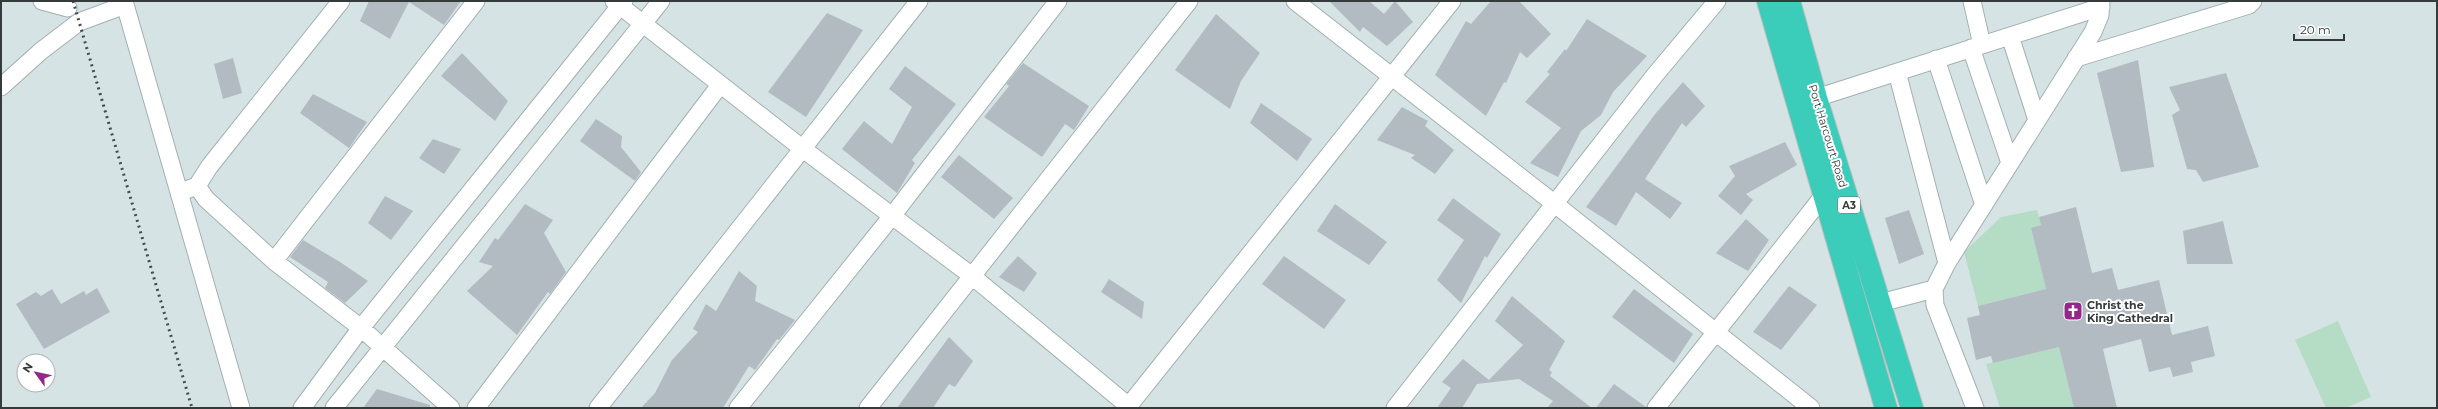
<svg xmlns="http://www.w3.org/2000/svg" width="2438" height="409" viewBox="0 0 2438 409" font-family="Montserrat,sans-serif">
<style>
.green{fill:#b5dcc4}
.building{fill:#b1bbc1}
.lines{fill:none;stroke-linecap:round;stroke-linejoin:round}
.minor-casing{stroke:#a3b0b1;stroke-width:19}
.highway-casing{stroke:#bec0c0;stroke-width:24}
.minor{stroke:#fff;stroke-width:17}
.highway{stroke:#3bccba;stroke-width:22}
.rail{stroke:#464b4c;stroke-width:3;stroke-dasharray:2 4;stroke-linecap:butt}
.labels{text-anchor:middle;dominant-baseline:central;stroke-width:4;stroke-linejoin:round;paint-order:stroke}
.shield{fill:#fff;stroke:#727575;stroke-width:1}
.shield-label{font-size:10px;font-weight:bold;fill:#353a3a}
.street-label{font-size:11px;fill:#353a3a;stroke:#fff}
.poi-label{font-size:11px;font-weight:bold;fill:#353a3a;stroke:#fff;text-anchor:start}
</style>
<rect width="100%" height="100%" fill="#d6e3e5"/>
<path class="green" d="M 2037,210 L 2041,225 L 2031,228 L 2046,289 L 1978,306 L 1964,252 L 2001,217 Z
M 2338,321 L 2371,397 L 2346,408 L 2326,408 L 2295,340 Z
M 2059,347 L 2074,408 L 2000,408 L 1986,364 Z"/>
<path class="building" d="M 369,1 L 461,1 L 444,25 L 409,2 L 390,39 L 360,21 Z
M 1329,1 L 1369,1 L 1384,14 L 1395,1 L 1413,22 L 1387,46 L 1363,27 L 1360,32 Z
M 1491,1 L 1519,1 L 1551,34 L 1527,58 L 1520,52 L 1506,83 L 1504,82 L 1486,116 L 1435,75 L 1466,21 L 1471,24 Z
M 827,13 L 863,30 L 806,117 L 768,92 Z
M 1216,14 L 1260,53 L 1241,81 L 1230,109 L 1175,70 Z
M 1587,19 L 1647,56 L 1613,92 L 1601,115 L 1581,131 L 1558,177 L 1530,163 L 1561,128 L 1525,102 L 1550,74 L 1547,72 L 1565,49 L 1566,51 Z
M 462,53 L 508,101 L 495,121 L 441,76 Z
M 233,58 L 242,93 L 223,99 L 214,64 Z
M 2138,60 L 2154,167 L 2121,172 L 2097,73 Z
M 1023,63 L 1089,106 L 1074,130 L 1065,124 L 1042,157 L 984,117 L 1009,86 L 1006,84 Z
M 905,66 L 956,104 L 912,160 L 915,163 L 897,193 L 842,149 L 864,121 L 892,144 L 912,107 L 889,89 Z
M 2226,73 L 2259,167 L 2203,182 L 2196,170 L 2187,169 L 2172,115 L 2180,110 L 2169,87 Z
M 1683,82 L 1705,106 L 1686,127 L 1682,123 L 1645,179 L 1682,203 L 1670,219 L 1636,192 L 1616,226 L 1586,207 L 1656,113 Z
M 313,94 L 367,122 L 349,148 L 300,113 Z
M 1261,103 L 1312,139 L 1297,161 L 1250,123 Z
M 1402,107 L 1428,121 L 1425,126 L 1454,150 L 1435,174 L 1411,158 L 1415,155 L 1377,140 Z
M 596,119 L 622,136 L 621,147 L 641,172 L 635,181 L 580,141 Z
M 433,139 L 461,149 L 444,174 L 419,158 Z
M 1785,142 L 1797,165 L 1746,194 L 1753,200 L 1741,215 L 1718,196 L 1735,176 L 1729,166 Z
M 959,155 L 1013,198 L 994,219 L 941,177 Z
M 385,196 L 413,211 L 391,240 L 368,223 Z
M 1453,198 L 1501,234 L 1487,258 L 1485,256 L 1461,303 L 1437,280 L 1464,240 L 1437,220 Z
M 525,204 L 553,220 L 544,233 L 566,272 L 550,294 L 548,292 L 517,335 L 467,291 L 493,266 L 479,262 L 495,238 L 498,240 Z
M 1335,204 L 1387,242 L 1369,265 L 1317,231 Z
M 2076,207 L 2092,273 L 2112,268 L 2118,290 L 2159,280 L 2172,335 L 2208,326 L 2215,356 L 2191,362 L 2193,372 L 2173,377 L 2170,367 L 2149,372 L 2141,339 L 2103,349 L 2117,408 L 2074,408 L 2059,347 L 1993,363 L 1991,356 L 1976,360 L 1967,318 L 1980,315 L 1978,306 L 2046,289 L 2031,228 L 2041,225 L 2039,217 Z
M 1909,210 L 1924,254 L 1899,264 L 1885,218 Z
M 1746,219 L 1769,240 L 1748,271 L 1716,253 Z
M 2223,221 L 2233,264 L 2187,264 L 2183,231 Z
M 303,240 L 340,262 L 368,281 L 345,303 L 325,288 L 328,282 L 290,257 Z
M 1018,256 L 1037,273 L 1024,292 L 999,277 Z
M 1284,256 L 1346,300 L 1324,329 L 1262,284 Z
M 739,271 L 757,286 L 755,301 L 795,320 L 779,340 L 777,339 L 755,370 L 749,366 L 723,408 L 641,408 L 655,393 L 672,360 L 698,332 L 693,329 L 706,304 L 716,311 Z
M 1109,279 L 1144,302 L 1142,319 L 1101,292 Z
M 1789,286 L 1817,305 L 1781,350 L 1753,332 Z
M 97,288 L 110,312 L 44,349 L 16,304 L 36,292 L 41,296 L 52,289 L 61,304 L 84,291 L 86,295 Z
M 1634,289 L 1693,334 L 1674,363 L 1612,317 Z
M 1512,296 L 1565,341 L 1549,370 L 1552,372 L 1550,376 L 1592,408 L 1547,408 L 1553,401 L 1519,379 L 1477,384 L 1462,408 L 1437,408 L 1451,388 L 1442,382 L 1463,359 L 1489,380 L 1523,345 L 1495,321 Z
M 949,337 L 973,361 L 955,387 L 949,384 L 933,408 L 897,408 Z
M 1614,384 L 1646,407 L 1646,408 L 1596,408 Z
M 377,389 L 430,405 L 430,408 L 363,408 Z"/>
<g class="lines">
<g class="minor-casing">
<path id="minor" d="M 42,1 L 68,8
M 124,1 L 241,408
M 614,1 L 803,149 L 972,276 L 1131,408
M 1295,1 L 1555,204 L 1811,408
M 1972,1 L 1982,45
M 2010,36 L 2037,120
M 1971,48 L 2010,163
M 2076,58 L 2249,5 L 2253,1
M 1936,59 L 1984,205
M 1897,72 L 1947,263
M 1,87 L 41,51 L 79,22 L 125,5
M 1816,98 L 2101,7
M 197,186 L 206,199 L 274,261 L 361,328 L 451,408
M 186,190 L 197,186 L 209,167 L 341,1
M 274,261 L 476,1
M 1880,303 L 1934,289
M 302,408 L 361,328 L 624,1
M 334,408 L 661,1
M 476,408 L 720,85
M 598,408 L 919,1
M 738,408 L 892,216 L 1058,1
M 868,408 L 1189,1
M 1127,408 L 1452,1
M 1395,408 L 1655,75 L 1717,1
M 1656,408 L 1824,195
M 1975,408 L 1935,305 L 1934,289 L 1947,263 L 2093,32 L 2100,15 L 2101,1"/>
</g>
<g class="highway-casing">
<path id="highway" d="M 1768,1 L 1886,408
M 1789,1 L 1816,98 L 1912,408"/>
</g>
<use href="#minor" class="minor"/>
<use href="#highway" class="highway"/>
<path class="rail" d="M 73,1 L 192,408"/>
</g>
<defs>
<g id="church-square" transform="scale(1)"><rect x="-9" y="-9" width="18" height="18" rx="4" fill="#94288a" stroke="#fff"/><path d="M-1.2-6h2.4v3.5h3.3v2.4h-3.3V6h-2.4V-.1h-3.3v-2.4h3.3Z" fill="#fff"/></g>
</defs>
<g fill-rule="evenodd">
<use href="#church-square" x="2073" y="311"/>
</g>
<g class="labels">
<rect class="shield" x="1838" y="197" width="22" height="16" rx="3"/>
<g class="shield-label">
<text x="1849" y="205">A3</text>
</g>
<g class="street-label">
<text transform="translate(1828 136) rotate(73)">Port Harcourt Road</text>
</g>
<g class="poi-label">
<text x="2087" y="305">Christ the<tspan x="2087" dy="13">King Cathedral</tspan></text>
</g>
</g>
<rect width="2438" height="409" fill="none" stroke="#353a3a" stroke-width="4"/>
<g transform="translate(36 373) rotate(303)"><circle r="19" fill="#ffffff" stroke="#aeb0b0"/>
<path d="M0-3L7 15L0 10L-7 15Z" fill="#94288a"/>
<text y="-6" font-size="11" font-weight="bold" text-anchor="middle" fill="#353a3a">N</text>
</g>
<path d="M2294 34v6h50v-6" fill="none" stroke="#353a3a" stroke-width="2"/>
<text x="2300" y="34" font-size="12" fill="#353a3a" stroke="#ffffff" stroke-width="3" paint-order="stroke">20 m</text>
</svg>
